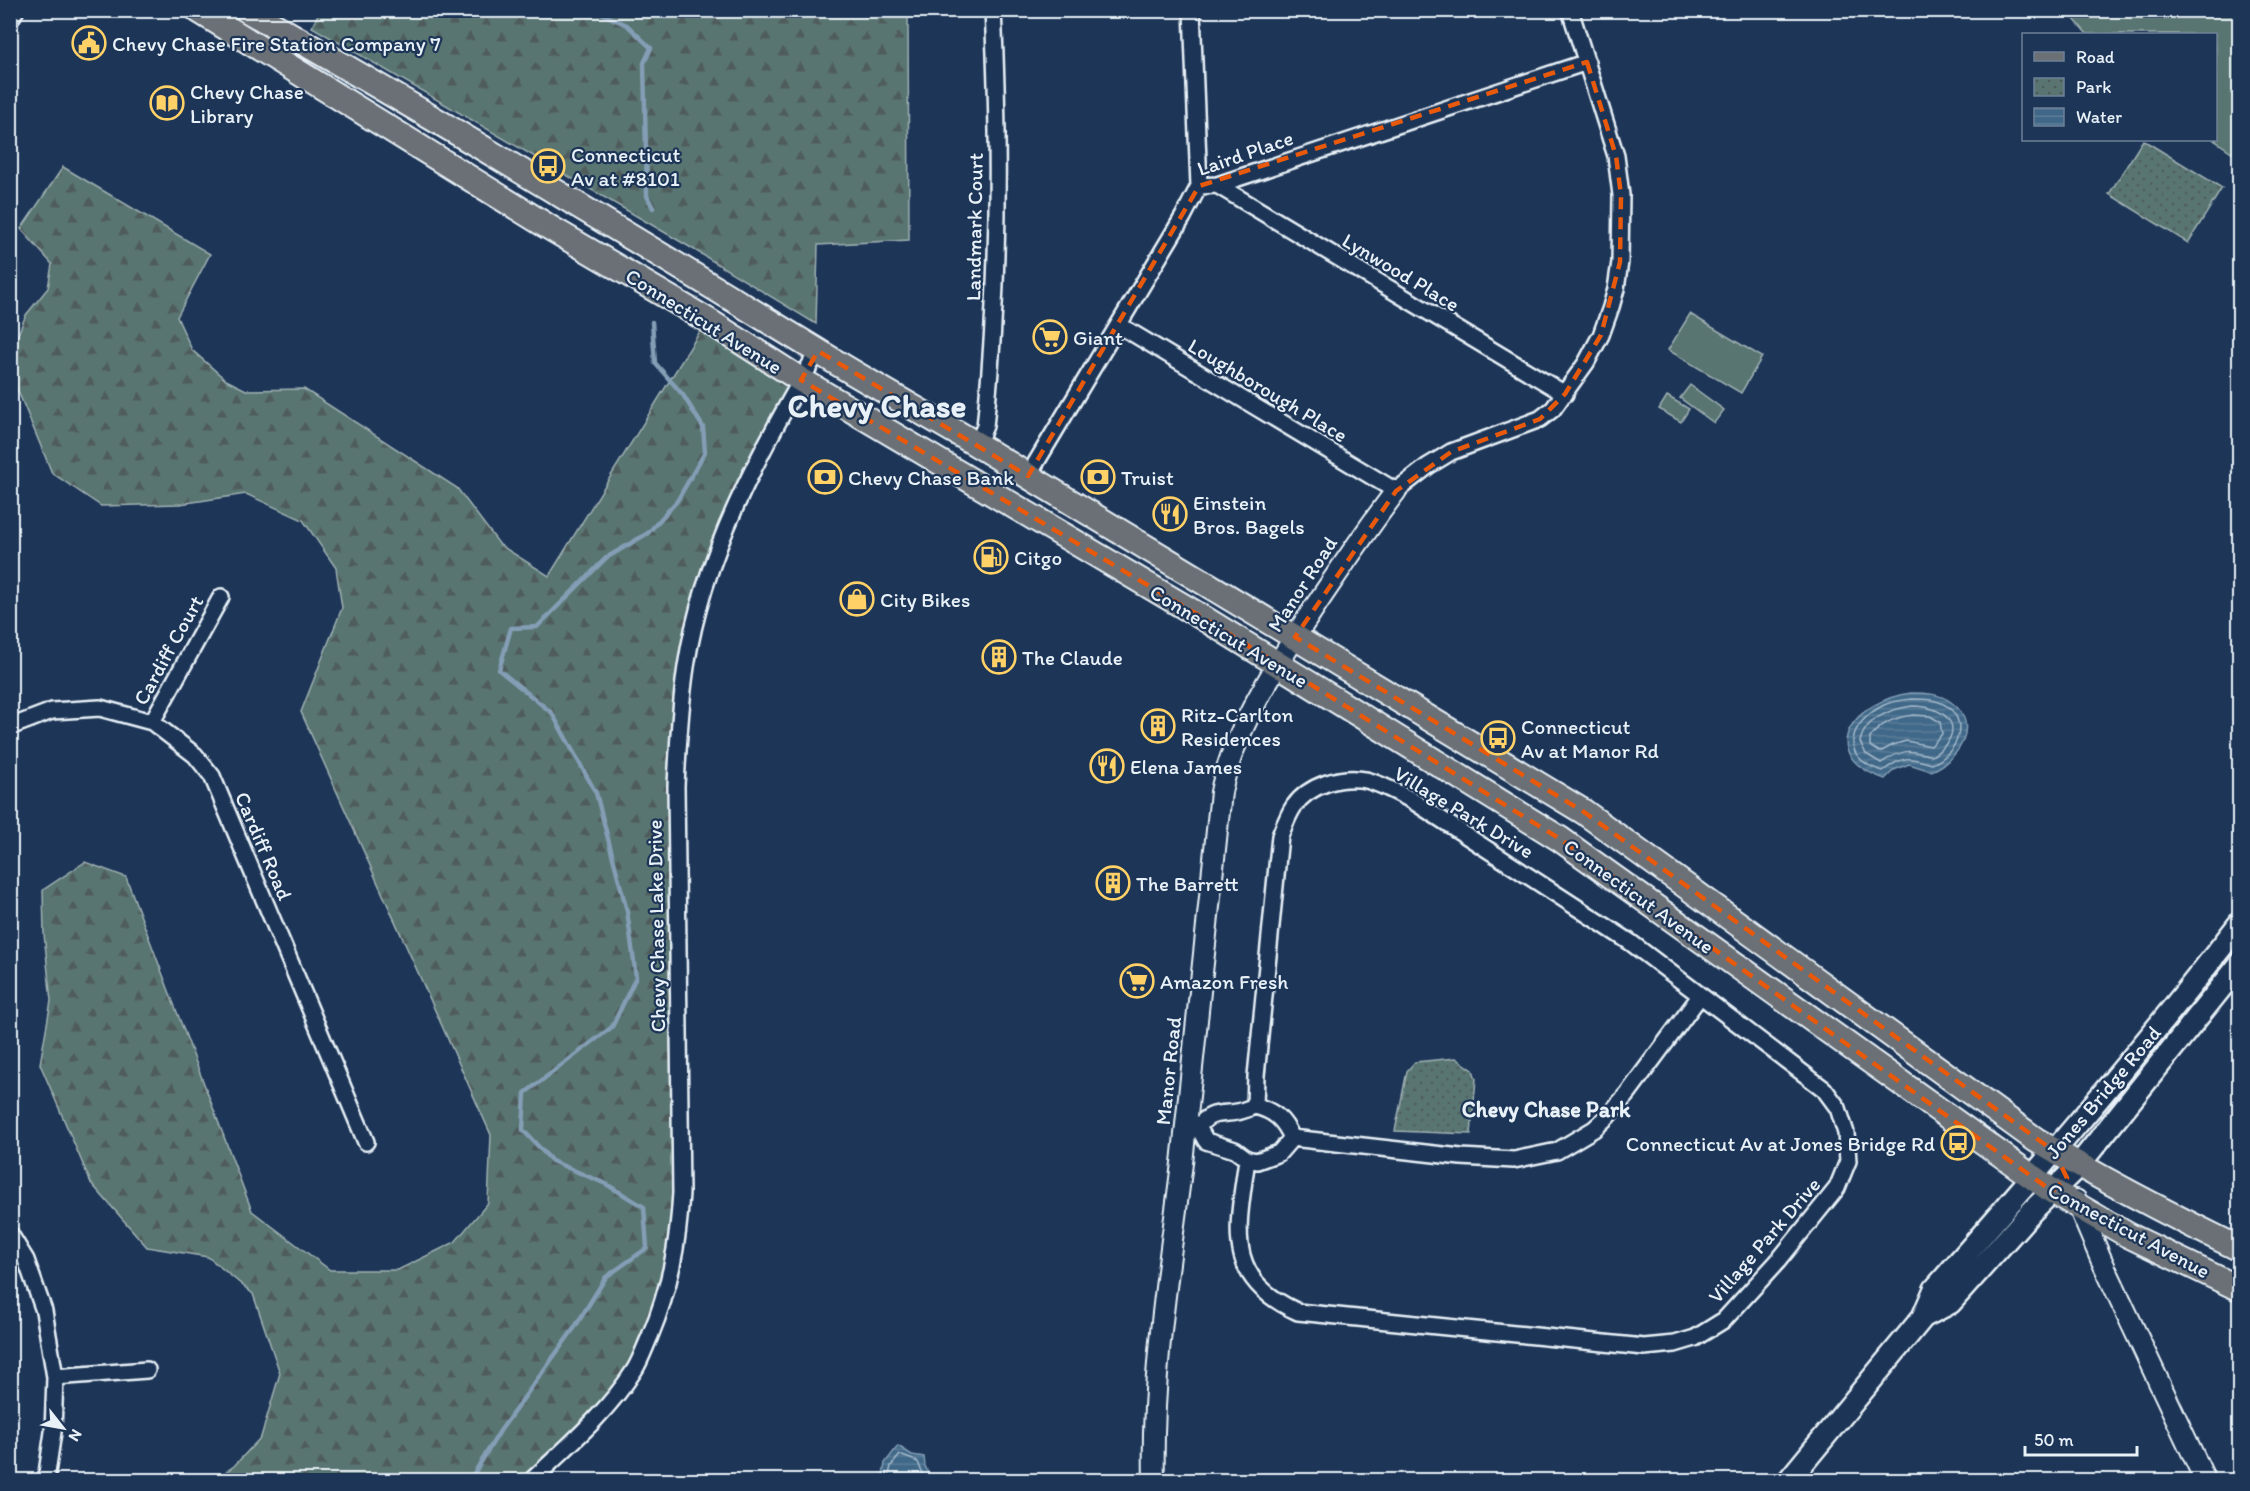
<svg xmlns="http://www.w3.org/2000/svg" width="2250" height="1491" viewBox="0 0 2250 1491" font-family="Itim,sans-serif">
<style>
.grass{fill:#597471;stroke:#a0b2b4;stroke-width:1.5}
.forest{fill:url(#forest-firs);stroke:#a0b2b4;stroke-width:1.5}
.park{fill:url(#park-dots);stroke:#a0b2b4;stroke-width:1.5}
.water{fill:url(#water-rules);stroke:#839eb5;stroke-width:1.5}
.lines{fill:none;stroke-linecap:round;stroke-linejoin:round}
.shore{stroke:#a5bacb;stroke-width:1.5}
.stream{stroke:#839eb5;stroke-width:4.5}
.minor-casing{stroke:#e8f1f8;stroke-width:20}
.tertiary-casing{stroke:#e8f1f8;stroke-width:24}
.secondary-casing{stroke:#e8f1f8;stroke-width:26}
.primary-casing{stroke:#e8f1f8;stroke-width:28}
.minor{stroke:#1d3557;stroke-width:15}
.tertiary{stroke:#1d3557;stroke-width:20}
.secondary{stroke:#1d3557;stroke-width:21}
.primary{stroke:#6b7074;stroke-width:24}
.marked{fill:none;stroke:#e8590c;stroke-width:4.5;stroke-dasharray:12 8;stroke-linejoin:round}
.labels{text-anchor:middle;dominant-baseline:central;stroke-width:4.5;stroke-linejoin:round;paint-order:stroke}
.poi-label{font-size:21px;fill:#e8f1f8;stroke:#1d3557;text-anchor:start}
.street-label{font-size:21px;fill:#e8f1f8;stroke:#1d3557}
.neighbourhood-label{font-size:22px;font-weight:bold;fill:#e8f1f8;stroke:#1d3557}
.town-label{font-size:33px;font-weight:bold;fill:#e8f1f8;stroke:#1d3557}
</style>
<defs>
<pattern id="forest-firs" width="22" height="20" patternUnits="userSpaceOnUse" patternTransform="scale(1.5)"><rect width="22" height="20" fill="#597471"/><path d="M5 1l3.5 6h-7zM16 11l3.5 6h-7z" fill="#4f5c5c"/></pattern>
<pattern id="park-dots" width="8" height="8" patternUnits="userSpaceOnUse" patternTransform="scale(1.5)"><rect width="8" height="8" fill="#597471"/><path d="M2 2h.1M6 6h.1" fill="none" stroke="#4f5c5c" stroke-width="1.8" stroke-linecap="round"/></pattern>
<pattern id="water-rules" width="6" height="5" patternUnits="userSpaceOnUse" patternTransform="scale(1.5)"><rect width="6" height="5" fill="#406788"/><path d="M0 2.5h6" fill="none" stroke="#5c7d9a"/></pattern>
</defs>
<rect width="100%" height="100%" fill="#1d3557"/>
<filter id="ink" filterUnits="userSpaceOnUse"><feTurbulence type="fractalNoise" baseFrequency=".0167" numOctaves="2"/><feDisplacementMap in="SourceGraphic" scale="12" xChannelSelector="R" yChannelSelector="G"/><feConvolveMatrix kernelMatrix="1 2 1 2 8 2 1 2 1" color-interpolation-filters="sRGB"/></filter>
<g filter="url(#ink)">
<path class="grass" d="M 2067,11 L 2239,11 L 2239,157 L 2214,140 L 2216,140 L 2216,34 L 2087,34 Z
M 1690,314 L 1762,357 L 1741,393 L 1668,350 Z
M 1690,385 L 1724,410 L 1714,423 L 1680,398 Z
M 1667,396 L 1689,409 L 1681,422 L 1659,409 Z"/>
<path class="forest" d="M 320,10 L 908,11 L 909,240 L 818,245 L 816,324 L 688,246 L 312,27 Z
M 63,167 L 210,254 L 177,317 L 192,350 L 226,380 L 246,390 L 304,389 L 457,488 L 500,545 L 549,576 L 707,320 L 801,380 L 706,584 L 678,726 L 677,1245 L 636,1369 L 532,1480 L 214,1480 L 234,1466 L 261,1437 L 280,1373 L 253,1294 L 208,1257 L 147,1247 L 91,1183 L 40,1064 L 51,1001 L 44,934 L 43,890 L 85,862 L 126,877 L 252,1211 L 330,1270 L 398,1270 L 455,1242 L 488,1203 L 491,1135 L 301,712 L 342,608 L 336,568 L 303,520 L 246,494 L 180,504 L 101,506 L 52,473 L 11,374 L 10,354 L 26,315 L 48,288 L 52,264 L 21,229 Z"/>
<path class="park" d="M 2143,140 L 2222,188 L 2188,243 L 2109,194 Z
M 1456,1058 L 1473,1070 L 1476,1079 L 1471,1134 L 1395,1131 L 1407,1071 L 1415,1062 Z"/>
<path class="water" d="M 1911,693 C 1925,693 1939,693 1951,702 C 1982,724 1958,761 1931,771 L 1909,764 L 1894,770 L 1885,779 C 1811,753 1856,700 1911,693 Z
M 898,1446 L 912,1455 L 924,1457 L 925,1466 L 932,1480 L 882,1480 L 885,1463 Z"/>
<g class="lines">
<path class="shore" d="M 1912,699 C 1924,699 1938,699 1948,707 C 1971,725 1954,756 1932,764 C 1908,757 1904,755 1883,771 C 1838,758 1848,723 1884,705 C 1892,701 1902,700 1912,699 Z
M 1912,706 C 1950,706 1969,732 1932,756 C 1908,749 1903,749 1881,763 L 1866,754 L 1860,742 C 1865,718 1891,709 1912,706 Z
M 1913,715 L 1930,716 L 1940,722 L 1942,734 L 1931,746 L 1906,741 L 1893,745 L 1880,752 L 1870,746 L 1870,738 C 1880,723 1896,717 1913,715 Z
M 888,1480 L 891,1466 L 900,1455 L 918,1462 L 925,1480"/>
<path class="stream" d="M 594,10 L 627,25 L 651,48 L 644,63 L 647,196 L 653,208
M 470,1480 L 500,1431 L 575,1327 L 606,1277 L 647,1248 L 644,1207 L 606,1184 L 552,1161 L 523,1130 L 525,1093 L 612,1027 L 636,977 L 627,911 L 596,793 L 552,713 L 499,670 L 511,628 L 537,627 L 606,558 L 648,533 L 677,501 L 705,452 L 703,427 L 683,395 L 655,363 L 652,322"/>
<g class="minor-casing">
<path id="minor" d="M 1192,10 L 1199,186
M 10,20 L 16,10
M 1217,185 L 1565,394
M 1119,325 L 1396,491 L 1428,466 L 1451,452 L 1540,419 L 1553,409 L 1586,363 L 1601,335 L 1611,307 L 1616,289 L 1620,262 L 1621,195 L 1616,156 L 1570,10
M 978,443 L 985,426 L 986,417 C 999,282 1000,145 993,10
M 1028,476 L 1183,217 L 1199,186 L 1217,185 L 1587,62
M 152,722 L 221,597
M 10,727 L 52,711 L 100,708 L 152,722 L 195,755 L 212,776 L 366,1142
M 1198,1127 C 1210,1111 1219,1115 1237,1112 C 1243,1111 1249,1108 1255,1106 C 1275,1111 1284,1120 1292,1138
M 1198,1127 L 1206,1141 L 1235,1150 L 1247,1159 L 1257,1161 L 1279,1153 L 1292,1138
M 1292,1138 L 1461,1157 L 1514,1160 L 1557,1151 L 1594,1129 L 1607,1117 L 1628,1093 L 1700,996
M 1247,1159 C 1238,1228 1222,1278 1298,1312 L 1644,1347 L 1675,1344 L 1695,1338 L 1724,1320 L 1778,1261 L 1837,1188 L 1848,1161 L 1846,1133 L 1838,1108 L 1824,1089 L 1630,942 L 1413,801 C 1398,793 1382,784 1366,780 C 1341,775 1309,785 1294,806 C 1288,815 1284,826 1280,836 L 1256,1076 L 1255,1106
M 10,1234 L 26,1260 L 44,1311 L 55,1377 L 53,1432 L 46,1480
M 55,1377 L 147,1370
M 532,1480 C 568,1446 608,1412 635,1369 C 641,1359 645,1347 650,1336 C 670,1288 678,1245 681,1193 L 676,786 C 678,746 680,706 686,667 C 703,553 761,450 818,351"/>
</g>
<g class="tertiary-casing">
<path id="tertiary" d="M 2076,1200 L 2101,1259 L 2205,1480
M 1154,1480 C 1151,1375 1169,1268 1182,1163 C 1196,1040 1207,916 1221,792 C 1234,726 1283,655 1320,599 C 1345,562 1369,526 1396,491"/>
</g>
<g class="secondary-casing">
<path id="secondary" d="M 1923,1317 L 1950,1303 L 2031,1212 L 2078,1166 L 2240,964
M 1789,1480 L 1923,1317 L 1935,1289 C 2040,1169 2143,1049 2240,923"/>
</g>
<g class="primary-casing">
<path id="primary" d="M 198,10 L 547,226 L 707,320 L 801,380 L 1205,619 L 1560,839 L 2052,1191 L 2128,1235 L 2240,1289
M 247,10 C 439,120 628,235 816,350 C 886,394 959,431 1028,476 L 1584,812 L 2036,1140 C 2103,1180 2170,1215 2240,1249"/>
</g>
<use href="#minor" class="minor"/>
<use href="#tertiary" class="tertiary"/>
<use href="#secondary" class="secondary"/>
<use href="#primary" class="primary"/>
</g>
</g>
<path class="marked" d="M 1587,62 L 1616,156 L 1621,195 L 1620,262 L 1601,335 L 1565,394 L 1540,419 L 1451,452 L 1396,491 L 1295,637 L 1584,812 L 2054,1151 L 2067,1178 L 2052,1191 L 1560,839 L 1205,619 L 801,380 L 818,351 L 1028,476 L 1199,186 Z"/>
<defs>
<g id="civic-ring" transform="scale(1.725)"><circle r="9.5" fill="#1d3557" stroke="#ffd166" stroke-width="1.5"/><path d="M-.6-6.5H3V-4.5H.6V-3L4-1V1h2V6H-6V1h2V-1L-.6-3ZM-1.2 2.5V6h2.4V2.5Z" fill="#ffd166"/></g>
<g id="library-ring" transform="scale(1.725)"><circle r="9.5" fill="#1d3557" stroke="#ffd166" stroke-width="1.5"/><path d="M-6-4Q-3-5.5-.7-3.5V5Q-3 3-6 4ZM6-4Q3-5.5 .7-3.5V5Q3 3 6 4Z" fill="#ffd166"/></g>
<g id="bus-ring" transform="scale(1.725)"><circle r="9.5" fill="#1d3557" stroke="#ffd166" stroke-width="1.5"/><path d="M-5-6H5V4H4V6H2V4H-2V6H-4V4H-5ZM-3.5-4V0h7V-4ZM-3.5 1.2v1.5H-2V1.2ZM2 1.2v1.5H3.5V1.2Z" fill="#ffd166"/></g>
<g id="supermarket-ring" transform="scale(1.725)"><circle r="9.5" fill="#1d3557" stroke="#ffd166" stroke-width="1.5"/><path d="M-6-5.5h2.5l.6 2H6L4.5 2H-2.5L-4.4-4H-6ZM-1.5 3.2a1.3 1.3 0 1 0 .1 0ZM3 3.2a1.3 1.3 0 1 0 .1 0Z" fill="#ffd166"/></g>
<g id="bank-ring" transform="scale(1.725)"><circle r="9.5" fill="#1d3557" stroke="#ffd166" stroke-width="1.5"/><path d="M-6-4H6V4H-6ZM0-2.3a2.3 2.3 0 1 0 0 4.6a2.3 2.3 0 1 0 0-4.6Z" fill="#ffd166"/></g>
<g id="restaurant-ring" transform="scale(1.725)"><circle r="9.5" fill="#1d3557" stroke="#ffd166" stroke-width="1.5"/><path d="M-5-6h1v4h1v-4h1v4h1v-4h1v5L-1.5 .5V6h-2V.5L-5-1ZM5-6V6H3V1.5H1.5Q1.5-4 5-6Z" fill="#ffd166"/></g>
<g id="fuel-ring" transform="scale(1.725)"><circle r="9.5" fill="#1d3557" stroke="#ffd166" stroke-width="1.5"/><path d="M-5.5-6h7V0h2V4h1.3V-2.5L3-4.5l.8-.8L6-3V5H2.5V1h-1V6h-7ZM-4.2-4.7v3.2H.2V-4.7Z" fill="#ffd166"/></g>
<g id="shop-ring" transform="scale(1.725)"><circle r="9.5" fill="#1d3557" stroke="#ffd166" stroke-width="1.5"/><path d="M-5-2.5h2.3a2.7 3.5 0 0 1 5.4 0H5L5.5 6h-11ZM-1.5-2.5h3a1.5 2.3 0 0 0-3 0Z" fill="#ffd166"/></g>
<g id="building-ring" transform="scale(1.725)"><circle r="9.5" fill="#1d3557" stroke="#ffd166" stroke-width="1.5"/><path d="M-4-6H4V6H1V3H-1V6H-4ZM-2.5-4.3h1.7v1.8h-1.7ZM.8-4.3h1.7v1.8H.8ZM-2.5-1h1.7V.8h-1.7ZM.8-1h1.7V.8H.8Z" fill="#ffd166"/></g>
</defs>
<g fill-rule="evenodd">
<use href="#civic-ring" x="89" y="43"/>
<use href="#library-ring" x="167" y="103"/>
<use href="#bus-ring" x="548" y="166"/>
<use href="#supermarket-ring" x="1050" y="337"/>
<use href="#bank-ring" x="825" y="477"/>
<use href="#bank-ring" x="1098" y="477"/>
<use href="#restaurant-ring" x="1170" y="514"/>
<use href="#fuel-ring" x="991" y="557"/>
<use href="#shop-ring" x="857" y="599"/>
<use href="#building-ring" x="999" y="657"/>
<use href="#building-ring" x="1158" y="726"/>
<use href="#bus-ring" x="1498" y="738"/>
<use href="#restaurant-ring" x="1107" y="766"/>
<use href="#building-ring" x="1113" y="883"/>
<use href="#supermarket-ring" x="1137" y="981"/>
<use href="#bus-ring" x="1958" y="1143"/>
</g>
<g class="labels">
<g class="poi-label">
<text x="112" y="43">Chevy Chase Fire Station Company 7</text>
<text x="190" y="91">Chevy Chase<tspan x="190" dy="24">Library</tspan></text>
<text x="571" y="154">Connecticut<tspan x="571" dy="24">Av at #8101</tspan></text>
<text x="1073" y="337">Giant</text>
<text x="848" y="477">Chevy Chase Bank</text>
<text x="1121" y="477">Truist</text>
<text x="1193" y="502">Einstein<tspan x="1193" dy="24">Bros. Bagels</tspan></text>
<text x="1014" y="557">Citgo</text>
<text x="880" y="599">City Bikes</text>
<text x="1022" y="657">The Claude</text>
<text x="1181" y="714">Ritz-Carlton<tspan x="1181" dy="24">Residences</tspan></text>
<text x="1521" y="726">Connecticut<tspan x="1521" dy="24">Av at Manor Rd</tspan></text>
<text x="1130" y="766">Elena James</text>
<text x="1136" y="883">The Barrett</text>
<text x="1160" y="981">Amazon Fresh</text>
<text x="1935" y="1143" text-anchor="end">Connecticut Av at Jones Bridge Rd</text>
</g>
<g class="street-label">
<text transform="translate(1245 153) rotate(-19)">Laird Place</text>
<text transform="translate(974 227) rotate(-89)">Landmark Court</text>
<text transform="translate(1401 272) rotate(31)">Lynwood Place</text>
<text transform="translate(704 321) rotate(32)">Connecticut Avenue</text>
<text transform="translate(1268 390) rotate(31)">Loughborough Place</text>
<text transform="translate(1302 584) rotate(-57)">Manor Road</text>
<text transform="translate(1229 636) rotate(31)">Connecticut Avenue</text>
<text transform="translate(168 650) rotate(-61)">Cardiff Court</text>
<text transform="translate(1464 812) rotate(31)">Village Park Drive</text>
<text transform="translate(264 846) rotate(67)">Cardiff Road</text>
<text transform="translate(1639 896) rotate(36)">Connecticut Avenue</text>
<text transform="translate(656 926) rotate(-91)">Chevy Chase Lake Drive</text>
<text transform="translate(1168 1071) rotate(-84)">Manor Road</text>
<text transform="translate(2103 1092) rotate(-50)">Jones Bridge Road</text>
<text transform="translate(2129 1230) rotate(28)">Connecticut Avenue</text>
<text transform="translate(1764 1240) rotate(-49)">Village Park Drive</text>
</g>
<g class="neighbourhood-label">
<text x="1546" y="1109">Chevy Chase Park</text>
</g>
<g class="town-label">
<text x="877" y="405">Chevy Chase</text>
</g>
</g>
<rect width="2250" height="1491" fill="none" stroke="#1d3557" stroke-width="36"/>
<rect x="18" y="18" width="2214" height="1455" fill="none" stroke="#e8f1f8" stroke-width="2" filter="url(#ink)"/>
<rect x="2022" y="33" width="195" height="108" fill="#1d3557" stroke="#6e8097" stroke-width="1.5"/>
<rect x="2034" y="52" width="30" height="9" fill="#6b7074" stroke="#6e8097" stroke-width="1.5"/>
<text x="2076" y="63" font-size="18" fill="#e8f1f8">Road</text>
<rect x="2034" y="78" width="30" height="18" fill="url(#park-dots)" stroke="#6e8097" stroke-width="1.5"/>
<text x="2076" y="93" font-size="18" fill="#e8f1f8">Park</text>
<rect x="2034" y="108" width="30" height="18" fill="url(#water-rules)" stroke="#6e8097" stroke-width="1.5"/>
<text x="2076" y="123" font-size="18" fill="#e8f1f8">Water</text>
<g transform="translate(63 1428) rotate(121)" stroke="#1d3557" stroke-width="4.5" paint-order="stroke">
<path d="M0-4.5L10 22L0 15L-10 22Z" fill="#e8f1f8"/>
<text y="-9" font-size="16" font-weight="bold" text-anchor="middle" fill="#e8f1f8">N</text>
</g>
<path d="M2025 1446v9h112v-9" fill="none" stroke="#e8f1f8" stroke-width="3"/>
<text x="2034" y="1446" font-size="18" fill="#e8f1f8" stroke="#1d3557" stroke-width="4.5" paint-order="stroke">50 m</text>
</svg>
